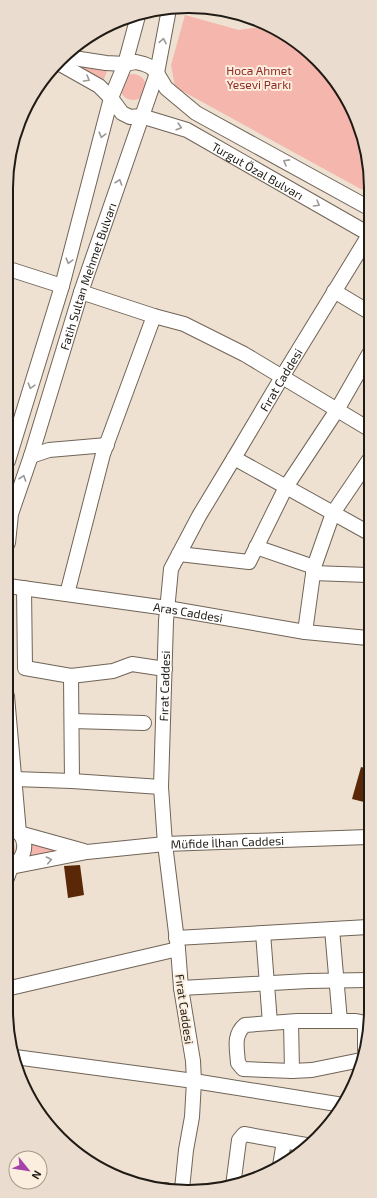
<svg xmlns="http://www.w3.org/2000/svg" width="377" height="1198" viewBox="0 0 377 1198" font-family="'Exo 2',sans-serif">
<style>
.green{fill:#f5b6ad}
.building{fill:#5a2806}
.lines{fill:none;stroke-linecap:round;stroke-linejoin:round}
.minor-casing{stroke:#706457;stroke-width:16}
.minor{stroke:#fff;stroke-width:14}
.oneway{stroke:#9b9896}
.labels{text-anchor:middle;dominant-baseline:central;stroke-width:4;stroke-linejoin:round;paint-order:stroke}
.park-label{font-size:12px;fill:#912c25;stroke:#fceedf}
.street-label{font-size:12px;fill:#201b15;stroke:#fceedf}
.rim{fill:none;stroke:#201b15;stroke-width:2}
</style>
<rect width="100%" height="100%" fill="#eee1d2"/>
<path class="green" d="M 185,15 L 239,30 L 267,26 L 280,30 L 318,60 L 352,108 L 369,164 L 368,193 L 175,87 L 171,65 Z
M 66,63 L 108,69 L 103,81 Z
M120 87a13 13 0 1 1 26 0a13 13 0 1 1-26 0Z
M 7,838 C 18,843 17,855 7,860 Z
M 28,843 L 71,852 L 28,857 Z"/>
<path class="building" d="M 361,767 L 368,769 L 368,803 L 352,799 Z
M 80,865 L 84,895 L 68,898 L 64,866 Z"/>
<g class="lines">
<g class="minor-casing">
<g id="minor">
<path d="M 67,57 L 106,63 L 125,64 L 136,62 L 144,64 L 151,67 L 157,73 L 166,88 L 196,113 L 369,208"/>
<path id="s1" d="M 60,64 L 99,86 L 111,98 L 122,113 L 130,117 L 141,116 L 187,130 L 369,234"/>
<path d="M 9,269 L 62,286"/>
<path d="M 334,291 L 369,312"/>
<path d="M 81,292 L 154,316 L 184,324 L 244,354 L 369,429"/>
<path d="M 31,456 L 49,450 L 107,445"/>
<path d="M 234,458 L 369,533"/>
<path d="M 8,461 L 62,286 L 111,98 L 125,64 L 138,16"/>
<path id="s2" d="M 8,543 L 11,514 L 31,456 L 81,292 L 157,73 L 169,9"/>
<path d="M 256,547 L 314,567"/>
<path d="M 179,554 L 249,562 L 286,487 L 337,410 L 369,354"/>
<path d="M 313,573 L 368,575"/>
<path id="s3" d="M 8,586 L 167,608 L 305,632 L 368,638"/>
<path d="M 24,588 L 25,668 L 71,676 L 113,671 L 132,664 L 165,669"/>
<path d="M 67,594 L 103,454 L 154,316"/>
<path d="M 305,632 L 314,567 L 333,513 L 369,460"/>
<path d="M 71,676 L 72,781"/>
<path d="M 7,696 L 19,833"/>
<path d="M 72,721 L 144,723"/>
<path d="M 14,779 L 72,781 L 161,787"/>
<path d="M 7,827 C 30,832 29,858 10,867"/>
<path d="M 19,833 L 84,851"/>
<path id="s4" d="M 7,878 L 11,867 L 87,852 L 165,844 L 368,837"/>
<path d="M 332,929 L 340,1021"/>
<path d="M 263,933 L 270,1023"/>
<path d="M 176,938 L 368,927"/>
<path d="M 181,988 L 308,981 L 368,980"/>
<path d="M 6,989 L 178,949"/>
<path d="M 291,1022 L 292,1071"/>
<path d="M 15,1057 L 194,1081 L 343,1105"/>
<path d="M 361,1060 L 312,1070 L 292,1071 L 243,1069 L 238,1063 C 237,1048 233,1035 245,1025 L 297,1021 L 356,1021 L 361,1022 L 365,1025 L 365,1050"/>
<path d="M 280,1166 L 284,1141"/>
<path d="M 233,1186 L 239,1140 L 244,1134 L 306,1145"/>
<path id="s5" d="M 182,1189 L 186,1150 L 192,1117 L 194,1081 L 193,1061 L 181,988 L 178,949 L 165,844 L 161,787 L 166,621 L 171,569 L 199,516 L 234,458 L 282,377 L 369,235"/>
<path d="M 163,1190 L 166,1190"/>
</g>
</g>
<use href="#minor" class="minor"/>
</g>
<defs><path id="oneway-chevron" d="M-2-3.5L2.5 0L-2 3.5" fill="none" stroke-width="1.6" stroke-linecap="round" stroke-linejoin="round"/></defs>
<g class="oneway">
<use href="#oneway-chevron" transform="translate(163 41) rotate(-79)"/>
<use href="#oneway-chevron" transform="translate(87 79) rotate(30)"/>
<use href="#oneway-chevron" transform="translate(179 127) rotate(16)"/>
<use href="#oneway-chevron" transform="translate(102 135) rotate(105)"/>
<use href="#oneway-chevron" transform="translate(286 162) rotate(-151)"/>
<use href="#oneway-chevron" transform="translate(119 182) rotate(-71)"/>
<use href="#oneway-chevron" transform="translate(317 204) rotate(30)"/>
<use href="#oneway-chevron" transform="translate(69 261) rotate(105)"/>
<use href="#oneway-chevron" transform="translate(31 386) rotate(107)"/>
<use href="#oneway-chevron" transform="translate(23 478) rotate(-71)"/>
<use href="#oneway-chevron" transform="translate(49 860) rotate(-12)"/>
</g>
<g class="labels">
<g class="park-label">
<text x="259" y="70">Hoca Ahmet<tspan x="259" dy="14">Yesevi Parkı</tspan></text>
</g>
<g class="street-label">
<text stroke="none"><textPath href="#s1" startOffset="230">Turgut Özal Bulvarı</textPath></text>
<text stroke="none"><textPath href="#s2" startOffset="279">Fatih Sultan Mehmet Bulvarı</textPath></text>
<text stroke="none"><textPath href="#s5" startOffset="842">Fırat Caddesi</textPath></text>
<text stroke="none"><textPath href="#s3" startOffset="182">Aras Caddesi</textPath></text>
<text stroke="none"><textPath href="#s5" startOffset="506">Fırat Caddesi</textPath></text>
<text stroke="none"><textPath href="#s4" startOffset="230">Müfide İlhan Caddesi</textPath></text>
<text transform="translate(185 1009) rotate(82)">Fırat Caddesi</text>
</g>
</g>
<path d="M0 0H377V1198H0ZM188 13H189A175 175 0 0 1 364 188V1010A175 175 0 0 1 189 1185H188A175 175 0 0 1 13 1010V188A175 175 0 0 1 188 13Z" fill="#eaddcf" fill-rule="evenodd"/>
<path class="rim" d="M188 13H189A175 175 0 0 1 364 188V1010A175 175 0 0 1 189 1185H188A175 175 0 0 1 13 1010V188A175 175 0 0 1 188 13Z"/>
<g transform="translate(28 1170) rotate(120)"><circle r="19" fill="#fceedf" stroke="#a49a8e"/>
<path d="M0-3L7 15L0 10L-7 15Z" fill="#a543aa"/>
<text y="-6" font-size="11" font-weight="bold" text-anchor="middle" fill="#201b15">N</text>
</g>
</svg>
